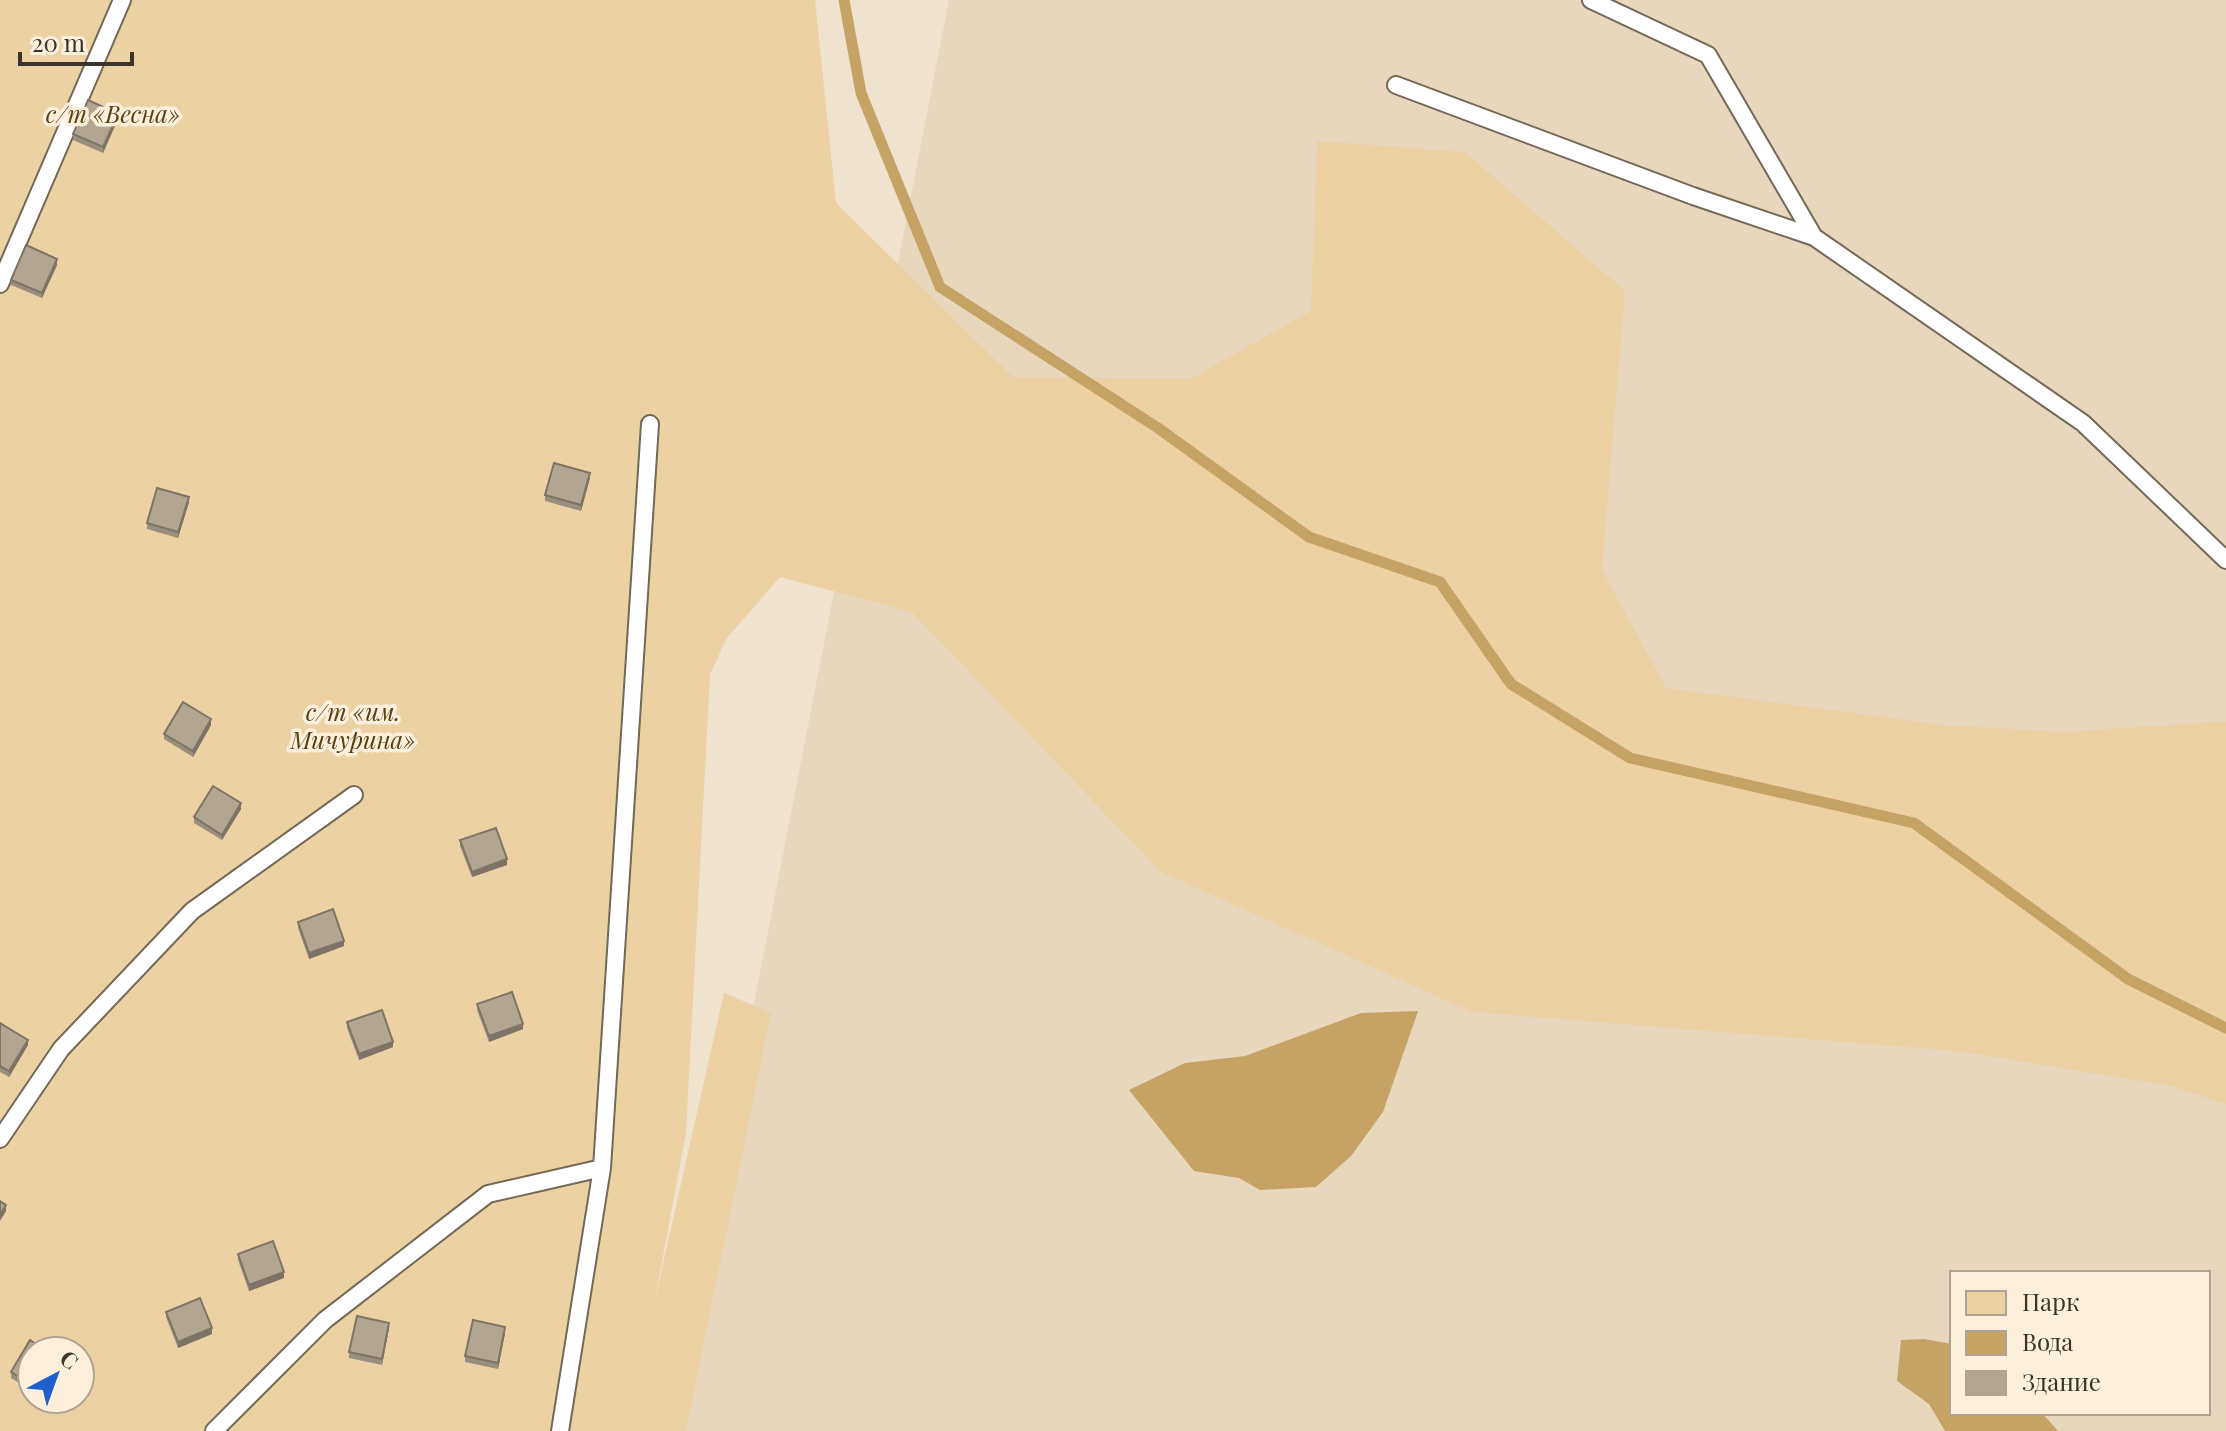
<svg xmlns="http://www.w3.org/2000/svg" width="2226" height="1431" viewBox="0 0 2226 1431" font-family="'Playfair Display',serif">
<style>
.built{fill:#e7d7bc;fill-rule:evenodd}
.green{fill:#ecd1a3;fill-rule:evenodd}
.water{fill:#c6a365}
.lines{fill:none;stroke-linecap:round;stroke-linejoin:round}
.stream{stroke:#c6a365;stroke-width:11}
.lane-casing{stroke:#746957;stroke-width:20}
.lane{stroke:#fff;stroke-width:16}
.wall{fill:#998f7e}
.shaded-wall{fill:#7d7467}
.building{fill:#b2a693;stroke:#7d7467;stroke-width:2}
.labels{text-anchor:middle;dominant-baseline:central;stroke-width:7;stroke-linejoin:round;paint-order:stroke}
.park-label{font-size:24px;font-style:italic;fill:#59400f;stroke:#fcefdb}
</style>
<rect width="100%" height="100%" fill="#efe2ce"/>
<path class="built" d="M 949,0 L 2226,0 L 2226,1431 L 671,1431 ZM 1952,1273 L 2208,1273 L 2208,1413 L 1952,1413 Z"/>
<path class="green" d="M 0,0 L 815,0 L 836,203 L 1013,377 L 1190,379 L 1311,311 L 1317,141 L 1465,152 L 1625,291 L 1602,570 L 1666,688 L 1943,725 L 2064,732 L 2226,721 L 2226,1104 L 2171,1086 L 1958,1051 L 1472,1012 L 1161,872 L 912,612 L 780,577 L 727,638 L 710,674 L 686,1133 L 654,1304 L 724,993 L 771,1013 L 686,1431 L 0,1431 ZM 32,1351 L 80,1351 L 80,1399 L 32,1399 Z"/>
<path class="water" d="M 1418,1011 L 1383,1112 L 1351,1156 L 1316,1187 L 1260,1190 L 1239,1178 L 1194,1171 L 1129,1090 L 1185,1063 L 1245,1056 L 1361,1013 Z
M 1924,1339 L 1952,1344 L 1952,1413 L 2042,1413 L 2058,1431 L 1945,1431 L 1929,1404 L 1897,1381 L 1901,1340 Z"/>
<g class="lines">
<path class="stream" d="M 844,0 L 861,93 L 940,287 L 1158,428 L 1309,537 L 1440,582 L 1511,684 L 1630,758 L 1914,823 L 2128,979 L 2226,1028"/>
<g class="lane-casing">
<path id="lane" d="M 1591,0 L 1708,55 L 1814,237 L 2083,423 L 2226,560
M 1396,85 L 1693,196 L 1814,237
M 0,284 L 122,0
M 0,1139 L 61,1049 L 192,911 L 354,795
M 214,1431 L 325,1320 L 488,1194 L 602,1168
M 560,1431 L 602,1168 L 650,424"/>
</g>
<use href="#lane" class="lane"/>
</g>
<path class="wall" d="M 118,119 L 103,153 L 73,140 L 73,134 Z
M 57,265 L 42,298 L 11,285 L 11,280 Z
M 590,478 L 581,511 L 545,501 L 545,495 Z
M 189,502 L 178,538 L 147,529 L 147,523 Z
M 211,725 L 193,757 L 164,739 L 164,734 Z
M 241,809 L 222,840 L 194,823 L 194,817 Z
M 460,840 L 507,865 L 472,877 L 460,846 Z
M 298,922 L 344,946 L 309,959 L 298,928 Z
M 477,1004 L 523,1029 L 489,1042 L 477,1010 Z
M 347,1022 L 393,1047 L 359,1060 L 347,1028 Z
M 0,1023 L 28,1045 L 9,1077 L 0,1072 Z
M 238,1254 L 284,1278 L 249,1291 L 238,1260 Z
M 166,1312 L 212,1334 L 178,1348 L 166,1317 Z
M 389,1328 L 382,1365 L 349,1358 L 349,1352 Z
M 505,1333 L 498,1369 L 465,1362 L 465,1356 Z
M 32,1351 L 32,1391 L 11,1378 L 11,1372 Z"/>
<path class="shaded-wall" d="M 118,114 L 118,119 L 103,153 L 103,147 Z
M 57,259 L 57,265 L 42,298 L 42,293 Z
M 590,473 L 590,478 L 581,511 L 581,505 Z
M 189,497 L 189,502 L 178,538 L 178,532 Z
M 211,719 L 211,725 L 193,757 L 193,751 Z
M 241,803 L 241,809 L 222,840 L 222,835 Z
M 507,859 L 507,865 L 472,877 L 472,872 Z
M 344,941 L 344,946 L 309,959 L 309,953 Z
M 523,1024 L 523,1029 L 489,1042 L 489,1036 Z
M 28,1040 L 28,1045 L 9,1077 L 9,1071 Z
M 393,1042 L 393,1047 L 359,1060 L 359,1054 Z
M 6,1205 L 6,1211 L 0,1221 L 0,1215 Z
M 284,1272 L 284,1278 L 249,1291 L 249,1285 Z
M 389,1323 L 389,1328 L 382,1365 L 382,1359 Z
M 505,1327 L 505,1333 L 498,1369 L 498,1363 Z
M 212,1328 L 212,1334 L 178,1348 L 178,1342 Z"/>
<path class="building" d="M 88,100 L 118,114 L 103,147 L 73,134 Z
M 26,245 L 57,259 L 42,293 L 11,280 Z
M 554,463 L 590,473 L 581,505 L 545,495 Z
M 157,488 L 189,497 L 178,532 L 147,523 Z
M 183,702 L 211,719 L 193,751 L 164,734 Z
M 213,786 L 241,803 L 222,835 L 194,817 Z
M 496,828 L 507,859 L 472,872 L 460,840 Z
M 333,909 L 344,941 L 309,953 L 298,922 Z
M 512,992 L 523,1024 L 489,1036 L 477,1004 Z
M 382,1010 L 393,1042 L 359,1054 L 347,1022 Z
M 0,1023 L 28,1040 L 9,1071 L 0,1066 Z
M 0,1201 L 6,1205 L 0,1215 Z
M 273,1241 L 284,1272 L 249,1285 L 238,1254 Z
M 200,1298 L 212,1328 L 178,1342 L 166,1312 Z
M 357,1316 L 389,1323 L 382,1359 L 349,1352 Z
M 473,1320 L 505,1327 L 498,1363 L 465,1356 Z
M 30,1340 L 47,1351 L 32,1351 L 32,1385 L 11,1372 Z"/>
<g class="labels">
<g class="park-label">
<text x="113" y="113">с/т «Весна»</text>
<text x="353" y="711">с/т «им.<tspan x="353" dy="28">Мичурина»</tspan></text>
</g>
</g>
<rect x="1950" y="1271" width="260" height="144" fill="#fcefdb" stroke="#aea495" stroke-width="2"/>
<rect x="1966" y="1291" width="40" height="24" fill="#ecd1a3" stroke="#aea495" stroke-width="2"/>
<text x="2022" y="1311" font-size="24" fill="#39342c">Парк</text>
<rect x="1966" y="1331" width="40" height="24" fill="#c6a365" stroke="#aea495" stroke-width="2"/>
<text x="2022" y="1351" font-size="24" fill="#39342c">Вода</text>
<rect x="1966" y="1371" width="40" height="24" fill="#b2a693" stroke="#aea495" stroke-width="2"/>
<text x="2022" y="1391" font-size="24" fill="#39342c">Здание</text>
<g transform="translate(56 1375) rotate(41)"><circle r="38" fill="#fcefdb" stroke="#aea495" stroke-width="2"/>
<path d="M0-6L14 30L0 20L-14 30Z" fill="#1e5fcb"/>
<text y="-12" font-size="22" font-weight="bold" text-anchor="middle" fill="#39342c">С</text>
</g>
<path d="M20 52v12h112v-12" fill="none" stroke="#39342c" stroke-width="4"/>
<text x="32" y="52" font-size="24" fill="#39342c" stroke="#fcefdb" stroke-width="6" paint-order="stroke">20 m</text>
</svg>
